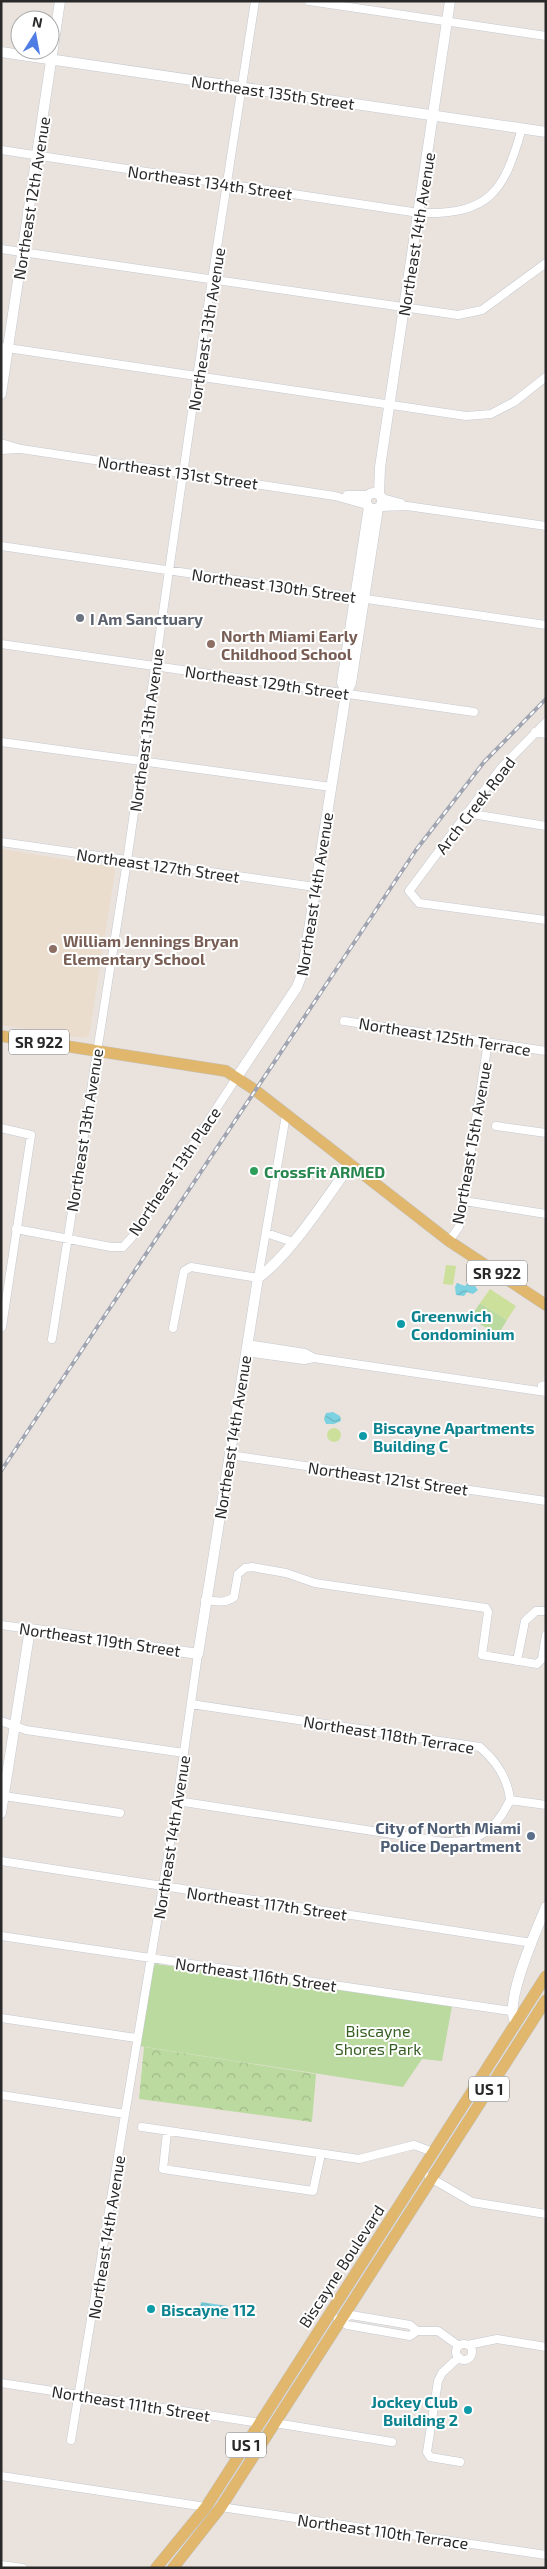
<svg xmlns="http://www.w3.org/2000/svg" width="547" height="2569" viewBox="0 0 547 2569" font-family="'Exo 2',sans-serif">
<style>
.education{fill:#eaddce}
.forest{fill:url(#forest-crowns)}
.park{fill:#bbda9f}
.pitch{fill:#cce09c}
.water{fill:url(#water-waves)}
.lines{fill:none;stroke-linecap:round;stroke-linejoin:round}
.street-casing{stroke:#c4c9d1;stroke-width:9}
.secondary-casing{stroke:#c4c9d1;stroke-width:11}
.primary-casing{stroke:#c3c3c3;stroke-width:12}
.street{stroke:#fff;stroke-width:8}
.secondary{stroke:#fff;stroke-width:10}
.primary{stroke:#e0b76c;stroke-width:11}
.rail-casing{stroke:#a0a5b1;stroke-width:4}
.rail{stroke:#fff;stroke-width:2;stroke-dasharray:5.5;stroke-linecap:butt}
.worship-dot{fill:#6b7280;stroke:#fff;stroke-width:2}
.education-dot{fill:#8d6e63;stroke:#fff;stroke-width:2}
.leisure-dot{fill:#2e9e5b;stroke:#fff;stroke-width:2}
.culture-dot{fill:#0f9aa8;stroke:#fff;stroke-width:2}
.service-dot{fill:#5c6f8a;stroke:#fff;stroke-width:2}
.labels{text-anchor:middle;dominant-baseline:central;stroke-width:4;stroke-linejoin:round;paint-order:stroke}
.shield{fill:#fff;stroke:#696969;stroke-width:1}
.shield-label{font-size:15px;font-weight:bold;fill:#292929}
.street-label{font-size:16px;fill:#292929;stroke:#fff}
.worship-label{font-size:16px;font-weight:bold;fill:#5b616d;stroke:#fff;text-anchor:start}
.education-label{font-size:16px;font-weight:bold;fill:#785e54;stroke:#fff;text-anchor:start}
.leisure-label{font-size:16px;font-weight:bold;fill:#27864d;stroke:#fff;text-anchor:start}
.culture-label{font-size:16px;font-weight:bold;fill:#0d838f;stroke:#fff;text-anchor:start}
.service-label{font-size:16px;font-weight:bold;fill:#4e5e75;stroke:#fff;text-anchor:end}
.park-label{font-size:16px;fill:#365e22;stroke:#fff}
</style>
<defs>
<pattern id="forest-crowns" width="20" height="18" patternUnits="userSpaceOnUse" patternTransform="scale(1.25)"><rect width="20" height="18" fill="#bbda9f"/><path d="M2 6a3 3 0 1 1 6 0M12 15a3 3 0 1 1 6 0" fill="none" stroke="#a1bb89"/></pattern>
<pattern id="water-waves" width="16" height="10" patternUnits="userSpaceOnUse" patternTransform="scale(1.25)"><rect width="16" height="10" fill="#7cd2e0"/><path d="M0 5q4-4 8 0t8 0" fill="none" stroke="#6bb4c0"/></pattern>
</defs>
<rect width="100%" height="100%" fill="#eae3dd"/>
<path class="education" d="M 1,849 L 114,867 L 115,872 L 89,1036 L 83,1038 L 1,1025 Z"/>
<path class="forest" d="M 144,2047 L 316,2074 L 312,2122 L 139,2099 Z"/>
<path class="park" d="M 480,1303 L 507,1320 L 498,1335 L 470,1318 Z
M 156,1964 L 452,2006 L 442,2061 L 422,2059 L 403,2087 L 139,2046 L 152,1967 Z"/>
<path class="pitch" d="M 446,1265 L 456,1266 L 453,1285 L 443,1284 Z
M 490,1289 L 516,1306 L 507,1320 L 480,1303 Z
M327 1435a7 7 0 1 1 14 0a7 7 0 1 1-14 0Z"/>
<path class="water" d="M 468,1282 L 473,1283 L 478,1290 L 473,1294 L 467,1292 L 464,1296 L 456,1295 L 455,1287 L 457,1283 L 465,1286 Z
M 333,1412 L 340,1416 L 341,1421 L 334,1424 L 326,1424 L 324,1419 L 326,1413 Z
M 201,2302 L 228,2306 L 226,2319 L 199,2315 Z"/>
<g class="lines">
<g class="street-casing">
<path id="street" d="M 309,1 L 546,36
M 1,150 L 419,213 C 490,215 504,192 522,128
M 1,249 L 458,315 L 482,310 L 546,263
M 1,347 L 466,416 L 491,414 L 514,402 L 546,377
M 1,443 L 21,449 L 335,496 L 367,505
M 1,450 L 19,449
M 347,495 L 368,495
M 382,498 L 401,503
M 380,507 L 407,506 L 546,526
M 1,546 L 546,625
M 1,644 L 474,712
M 546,722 L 501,768 L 409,891 L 419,903 L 546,920
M 535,732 L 546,734
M 1,742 L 331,787
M 466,813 L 546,826
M 1,842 L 315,887
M 344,1021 L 546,1051
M 496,1126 L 546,1133
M 1,1128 L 31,1135 L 2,1327
M 464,1201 L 546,1214
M 16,1229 L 111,1247 L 123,1247 L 133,1236 L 237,1077
M 266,1233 L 293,1242
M 449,1241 L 459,1227 L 488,1042
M 173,1328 L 184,1271 L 191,1267 L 258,1278 L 286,1115
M 52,1339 L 127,861 L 197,377 L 255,1
M 247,1344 L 305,1353 L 314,1358
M 246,1352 L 304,1360 L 314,1358 L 546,1392
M 542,1386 L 546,1385
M 230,1455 L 546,1501
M 205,1600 C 216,1601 225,1604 234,1597 L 238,1574 L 245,1568 L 252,1567 L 286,1573 L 315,1583 L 486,1608 L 488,1612 L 482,1655 L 537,1664 L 542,1659 L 546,1635
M 1,1625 L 30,1629
M 517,1661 L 525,1621 L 536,1611 L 546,1611
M 1,1721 L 26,1730 L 184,1753
M 4,1796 L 120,1813
M 510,1800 L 546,1805
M 177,1801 L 444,1842 C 479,1843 495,1831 510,1800 C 508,1778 496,1761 480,1747 L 191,1704
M 1,1861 L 532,1943
M 1,1936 L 511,2011
M 1,2018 L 136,2038
M 1,2095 L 125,2114
M 142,2127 L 359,2159 L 414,2145 L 433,2152
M 167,2132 L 163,2169 L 313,2191 L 321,2154
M 429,2177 L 472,2202 L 546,2214
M 338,2319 L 347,2325 L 410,2336 L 417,2331
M 343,2319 L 351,2315 L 410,2325 L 417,2331 L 438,2331 L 459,2346
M456 2352a8 8 0 1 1 16 0a8 8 0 1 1-16 0Z
M 468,2345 L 497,2339 L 546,2347
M 459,2357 L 442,2373 L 438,2381 L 427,2452 L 430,2457 L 460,2462
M 1,2383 L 260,2423
M 275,2423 L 392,2442
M 71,2440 L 177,1801 L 198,1654
M 1,2476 L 206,2507
M 221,2507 L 546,2555
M 1,2565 L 23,2568"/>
</g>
<g class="secondary-casing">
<path id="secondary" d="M 1,52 L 546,132
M 1,394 L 60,1
M366 501a8 8 0 1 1 16 0a8 8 0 1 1-16 0Z
M 379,494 L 380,467 L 450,1
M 346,693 L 342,682 L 369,507
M 237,1077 L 297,987 L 302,974 L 346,693 L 351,683 L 378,508
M 1,1813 L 30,1629 L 198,1654 L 258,1278 C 290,1255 326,1198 351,1164
M 516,2023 C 502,2005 537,1929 546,1907"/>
</g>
<g class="primary-casing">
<path id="primary" d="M 1,1036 L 226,1071 L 255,1090 L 449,1241 L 546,1305
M 156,2568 L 206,2507 L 546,1976
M 173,2568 L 221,2507 L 546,2000"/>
</g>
<use href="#street" class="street"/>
<use href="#secondary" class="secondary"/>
<use href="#primary" class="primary"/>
<g class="rail-casing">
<path id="rail" d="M 1,1471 L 416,850 L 484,762 L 546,699"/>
</g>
<use href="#rail" class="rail"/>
</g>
<circle class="worship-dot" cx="80" cy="618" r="5"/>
<g class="education-dot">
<circle cx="211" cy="644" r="5"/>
<circle cx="53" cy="949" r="5"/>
</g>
<circle class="leisure-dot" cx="254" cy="1171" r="5"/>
<g class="culture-dot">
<circle cx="401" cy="1324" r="5"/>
<circle cx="363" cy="1436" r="5"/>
<circle cx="151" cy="2309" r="5"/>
<circle cx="468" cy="2410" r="5"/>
</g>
<circle class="service-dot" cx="531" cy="1836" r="5"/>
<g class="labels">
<g class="shield">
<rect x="9" y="1029.5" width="60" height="25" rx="4"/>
<rect x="467" y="1260.5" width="60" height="25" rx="4"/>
<rect x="469" y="2076.5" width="40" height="25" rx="4"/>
<rect x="226" y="2432.5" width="40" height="25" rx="4"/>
</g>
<g class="shield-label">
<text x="39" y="1042">SR 922</text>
<text x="497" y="1273">SR 922</text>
<text x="489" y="2089">US 1</text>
<text x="246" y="2445">US 1</text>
</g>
<g class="street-label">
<text transform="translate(273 92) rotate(8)">Northeast 135th Street</text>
<text transform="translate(210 182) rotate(8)">Northeast 134th Street</text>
<text transform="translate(31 198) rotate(-81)">Northeast 12th Avenue</text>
<text transform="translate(416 234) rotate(-81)">Northeast 14th Avenue</text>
<text transform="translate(206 329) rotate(-81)">Northeast 13th Avenue</text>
<text transform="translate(178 472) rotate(8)">Northeast 131st Street</text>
<text transform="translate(274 585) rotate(8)">Northeast 130th Street</text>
<text transform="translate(267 682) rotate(8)">Northeast 129th Street</text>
<text transform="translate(146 730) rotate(-82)">Northeast 13th Avenue</text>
<text transform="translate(475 805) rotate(-52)">Arch Creek Road</text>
<text transform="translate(158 865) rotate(8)">Northeast 127th Street</text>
<text transform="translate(314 894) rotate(-81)">Northeast 14th Avenue</text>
<text transform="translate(445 1036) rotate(9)">Northeast 125th Terrace</text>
<text transform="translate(84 1130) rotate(-81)">Northeast 13th Avenue</text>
<text transform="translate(471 1143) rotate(-80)">Northeast 15th Avenue</text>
<text transform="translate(174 1171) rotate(-56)">Northeast 13th Place</text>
<text transform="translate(232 1437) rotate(-81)">Northeast 14th Avenue</text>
<text transform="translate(388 1478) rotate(8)">Northeast 121st Street</text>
<text transform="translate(100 1639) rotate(8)">Northeast 119th Street</text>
<text transform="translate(389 1734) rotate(9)">Northeast 118th Terrace</text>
<text transform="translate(171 1837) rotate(-81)">Northeast 14th Avenue</text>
<text transform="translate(267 1903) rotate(8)">Northeast 117th Street</text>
<text transform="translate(256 1974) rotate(8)">Northeast 116th Street</text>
<text transform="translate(106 2237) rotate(-81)">Northeast 14th Avenue</text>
<text transform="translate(341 2266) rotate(-57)">Biscayne Boulevard</text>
<text transform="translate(131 2403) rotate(9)">Northeast 111th Street</text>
<text transform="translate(383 2531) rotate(8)">Northeast 110th Terrace</text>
</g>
<g class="worship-label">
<text x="90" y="618">I Am Sanctuary</text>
</g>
<g class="education-label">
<text x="221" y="635">North Miami Early<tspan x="221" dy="18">Childhood School</tspan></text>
<text x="63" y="940">William Jennings Bryan<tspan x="63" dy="18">Elementary School</tspan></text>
</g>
<g class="leisure-label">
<text x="264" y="1171">CrossFit ARMED</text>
</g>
<g class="culture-label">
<text x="411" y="1315">Greenwich<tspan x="411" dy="18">Condominium</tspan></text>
<text x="373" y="1427">Biscayne Apartments<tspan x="373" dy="18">Building C</tspan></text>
<text x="161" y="2309">Biscayne 112</text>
<text x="458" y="2401" text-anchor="end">Jockey Club<tspan x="458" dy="18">Building 2</tspan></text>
</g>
<g class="service-label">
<text x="521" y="1827">City of North Miami<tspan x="521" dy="18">Police Department</tspan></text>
</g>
<g class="park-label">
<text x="378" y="2030">Biscayne<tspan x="378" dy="18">Shores Park</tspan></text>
</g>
</g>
<rect width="547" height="2569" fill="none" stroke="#292929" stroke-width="5"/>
<g transform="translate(35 35) rotate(11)"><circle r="24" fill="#ffffff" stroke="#a9a9a9"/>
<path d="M0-4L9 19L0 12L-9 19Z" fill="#4f7de4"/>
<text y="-8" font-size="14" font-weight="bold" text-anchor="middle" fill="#292929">N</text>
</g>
</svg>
